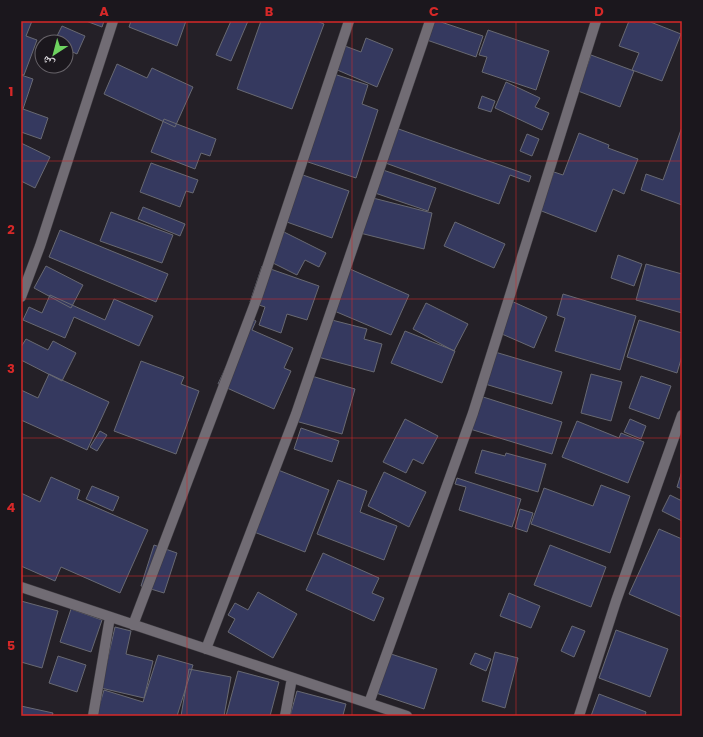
<svg xmlns="http://www.w3.org/2000/svg" width="703" height="737" viewBox="0 0 703 737" font-family="Poppins,'Noto Naskh Arabic',sans-serif">
<style>
.building{fill:#35395f;stroke:#686972}
.lines{fill:none;stroke-linecap:round;stroke-linejoin:round}
.minor-casing{stroke:#3e3b40;stroke-width:11}
.minor{stroke:#716c74;stroke-width:10}
.grid{fill:none;stroke:#d62828;stroke-width:1;stroke-opacity:0.55}
.neatline{fill:none;stroke:#d62828;stroke-width:1.5}
.grid-label{font-size:13px;text-anchor:middle;font-weight:bold;fill:#d62828}
</style>
<rect width="100%" height="100%" fill="#242027"/>
<path class="building" d="M 21,21 L 32,21 L 26,36 L 37,40 L 24,75 L 21,74 Z
M 86,21 L 104,21 L 102,27 Z
M 131,21 L 186,21 L 177,46 L 129,27 Z
M 231,21 L 248,21 L 231,61 L 216,55 Z
M 261,21 L 317,21 L 324,24 L 292,109 L 237,89 Z
M 426,21 L 438,21 L 483,36 L 476,57 L 421,38 Z
M 629,21 L 648,21 L 681,34 L 662,81 L 632,70 L 639,53 L 619,46 Z
M 62,26 L 85,36 L 77,54 L 66,49 L 66,42 L 54,42 Z
M 488,30 L 549,51 L 536,90 L 482,72 L 487,57 L 479,55 Z
M 366,38 L 393,49 L 377,87 L 335,69 L 345,46 L 361,52 Z
M 591,55 L 634,71 L 620,107 L 578,91 Z
M 117,64 L 147,78 L 152,68 L 193,87 L 175,127 L 104,94 Z
M 334,74 L 368,85 L 362,104 L 378,110 L 356,178 L 302,160 Z
M 21,75 L 33,79 L 23,109 L 48,118 L 41,139 L 21,132 Z
M 506,82 L 540,98 L 535,107 L 549,113 L 542,130 L 495,108 Z
M 482,96 L 495,101 L 491,112 L 478,108 Z
M 164,119 L 216,139 L 210,156 L 201,153 L 195,169 L 151,152 Z
M 393,127 L 531,176 L 529,182 L 510,175 L 499,204 L 380,161 Z
M 682,127 L 682,205 L 641,190 L 646,174 L 663,180 Z
M 579,133 L 609,145 L 608,148 L 638,159 L 624,194 L 613,189 L 596,232 L 539,210 L 554,172 L 563,175 Z
M 527,134 L 539,139 L 532,156 L 520,151 Z
M 21,143 L 50,157 L 35,188 L 21,181 Z
M 151,163 L 198,180 L 193,193 L 186,191 L 180,207 L 140,192 Z
M 380,169 L 436,188 L 428,211 L 372,192 Z
M 300,174 L 349,191 L 332,238 L 284,221 Z
M 369,197 L 432,213 L 424,249 L 360,233 Z
M 143,207 L 185,224 L 180,236 L 138,219 Z
M 111,212 L 173,235 L 162,263 L 100,241 Z
M 455,222 L 505,244 L 494,268 L 444,246 Z
M 60,230 L 168,274 L 156,302 L 49,257 Z
M 282,231 L 326,253 L 319,267 L 305,260 L 297,275 L 267,260 Z
M 618,255 L 642,264 L 634,286 L 611,278 Z
M 646,264 L 682,274 L 682,313 L 636,300 Z
M 46,266 L 83,285 L 71,308 L 34,288 Z
M 262,266 L 319,286 L 307,320 L 287,314 L 281,333 L 259,325 L 265,307 L 250,302 Z
M 350,269 L 409,295 L 391,335 L 332,310 Z
M 563,294 L 636,316 L 620,370 L 555,351 L 565,318 L 557,315 Z
M 50,295 L 105,320 L 114,299 L 153,316 L 139,346 L 74,317 L 65,338 L 23,320 L 29,307 L 42,313 Z
M 509,300 L 547,317 L 534,348 L 495,331 Z
M 426,303 L 468,324 L 454,351 L 413,329 Z
M 249,317 L 256,321 L 252,330 L 293,348 L 284,368 L 291,371 L 274,409 L 218,384 Z
M 328,319 L 367,329 L 364,339 L 382,344 L 374,372 L 318,357 Z
M 639,320 L 682,333 L 682,356 L 677,373 L 627,357 Z
M 405,331 L 455,351 L 442,383 L 391,363 Z
M 26,339 L 48,350 L 53,341 L 76,353 L 62,381 L 21,360 L 21,347 Z
M 495,352 L 562,372 L 552,404 L 485,384 Z
M 141,361 L 184,377 L 181,384 L 199,391 L 176,454 L 114,431 Z
M 49,374 L 109,402 L 87,450 L 21,420 L 21,390 L 38,398 Z
M 305,374 L 355,389 L 342,434 L 292,420 Z
M 591,374 L 622,382 L 611,421 L 581,413 Z
M 641,376 L 671,386 L 659,419 L 629,408 Z
M 480,396 L 562,422 L 552,454 L 470,429 Z
M 405,419 L 438,436 L 423,464 L 413,459 L 406,473 L 383,462 Z
M 630,419 L 646,426 L 641,439 L 624,432 Z
M 577,421 L 619,438 L 621,433 L 644,442 L 628,483 L 562,457 Z
M 301,428 L 339,441 L 332,462 L 294,449 Z
M 100,431 L 107,435 L 97,451 L 90,447 Z
M 482,450 L 505,456 L 506,453 L 546,464 L 538,492 L 475,473 Z
M 273,468 L 329,490 L 305,552 L 249,530 Z
M 682,471 L 682,489 L 677,487 Z
M 384,472 L 426,492 L 409,527 L 368,506 Z
M 51,477 L 80,490 L 77,499 L 148,530 L 120,593 L 61,567 L 55,581 L 21,566 L 21,493 L 40,502 Z
M 457,478 L 521,499 L 512,527 L 459,510 L 466,487 L 455,484 Z
M 338,480 L 367,491 L 360,512 L 397,526 L 384,560 L 317,534 Z
M 601,485 L 630,496 L 610,553 L 531,524 L 544,488 L 593,506 Z
M 92,486 L 119,497 L 113,511 L 86,499 Z
M 670,495 L 682,501 L 682,521 L 662,511 Z
M 520,509 L 533,513 L 527,532 L 515,528 Z
M 659,529 L 682,539 L 682,617 L 629,594 Z
M 154,545 L 177,553 L 164,593 L 141,586 Z
M 550,545 L 606,567 L 591,607 L 534,585 Z
M 323,553 L 379,578 L 372,593 L 384,598 L 374,621 L 306,590 Z
M 258,592 L 297,614 L 273,658 L 228,632 L 235,619 L 228,615 L 235,603 L 248,610 Z
M 509,593 L 540,606 L 531,628 L 500,616 Z
M 21,601 L 58,611 L 42,668 L 21,662 Z
M 71,609 L 102,620 L 91,652 L 60,642 Z
M 572,626 L 585,631 L 574,657 L 561,651 Z
M 115,627 L 131,631 L 126,654 L 153,661 L 144,698 L 101,688 Z
M 616,630 L 668,649 L 650,697 L 599,678 Z
M 495,652 L 518,658 L 505,708 L 482,701 Z
M 388,653 L 437,669 L 424,709 L 376,693 Z
M 475,653 L 491,659 L 486,671 L 470,664 Z
M 158,655 L 193,665 L 177,716 L 96,716 L 104,690 L 143,702 Z
M 58,656 L 86,665 L 77,692 L 49,683 Z
M 189,669 L 231,677 L 224,716 L 181,716 Z
M 238,671 L 279,682 L 270,716 L 226,716 Z
M 297,691 L 346,704 L 343,715 L 345,716 L 290,716 Z
M 599,694 L 646,712 L 645,716 L 591,716 Z
M 21,706 L 53,713 L 52,716 L 21,716 Z"/>
<g class="lines">
<g class="minor-casing">
<path id="minor" d="M 21,297 L 40,246 L 113,21
M 21,587 L 407,716
M 133,625 L 257,298 L 349,21
M 206,649 L 296,414 L 430,21
M 369,703 L 473,413 L 596,21
M 93,716 L 110,617
M 285,716 L 292,678
M 579,716 L 616,601 L 682,415"/>
</g>
<use href="#minor" class="minor"/>
</g>
<path class="grid" d="M 187,21 L 187,716M 352,21 L 352,716M 516,21 L 516,716M 21,161 L 682,161M 21,299 L 682,299M 21,438 L 682,438M 21,576 L 682,576"/>
<rect width="703" height="737" fill="none" stroke="#1b171d" stroke-width="44"/>
<g transform="translate(54 54) rotate(216)"><circle r="19" fill="#1b171d" stroke="#676369"/>
<path d="M0-3L7 15L0 10L-7 15Z" fill="#6ed360"/>
<text y="-6" font-size="11" font-weight="bold" text-anchor="middle" fill="#d8d5da">ش</text>
</g>
<rect x="22" y="22" width="659" height="693" class="neatline"/>
<g class="grid-label">
<text x="104" y="16">A</text>
<text x="269" y="16">B</text>
<text x="434" y="16">C</text>
<text x="599" y="16">D</text>
<text x="11" y="96">1</text>
<text x="11" y="234">2</text>
<text x="11" y="373">3</text>
<text x="11" y="512">4</text>
<text x="11" y="650">5</text>
</g>
</svg>
